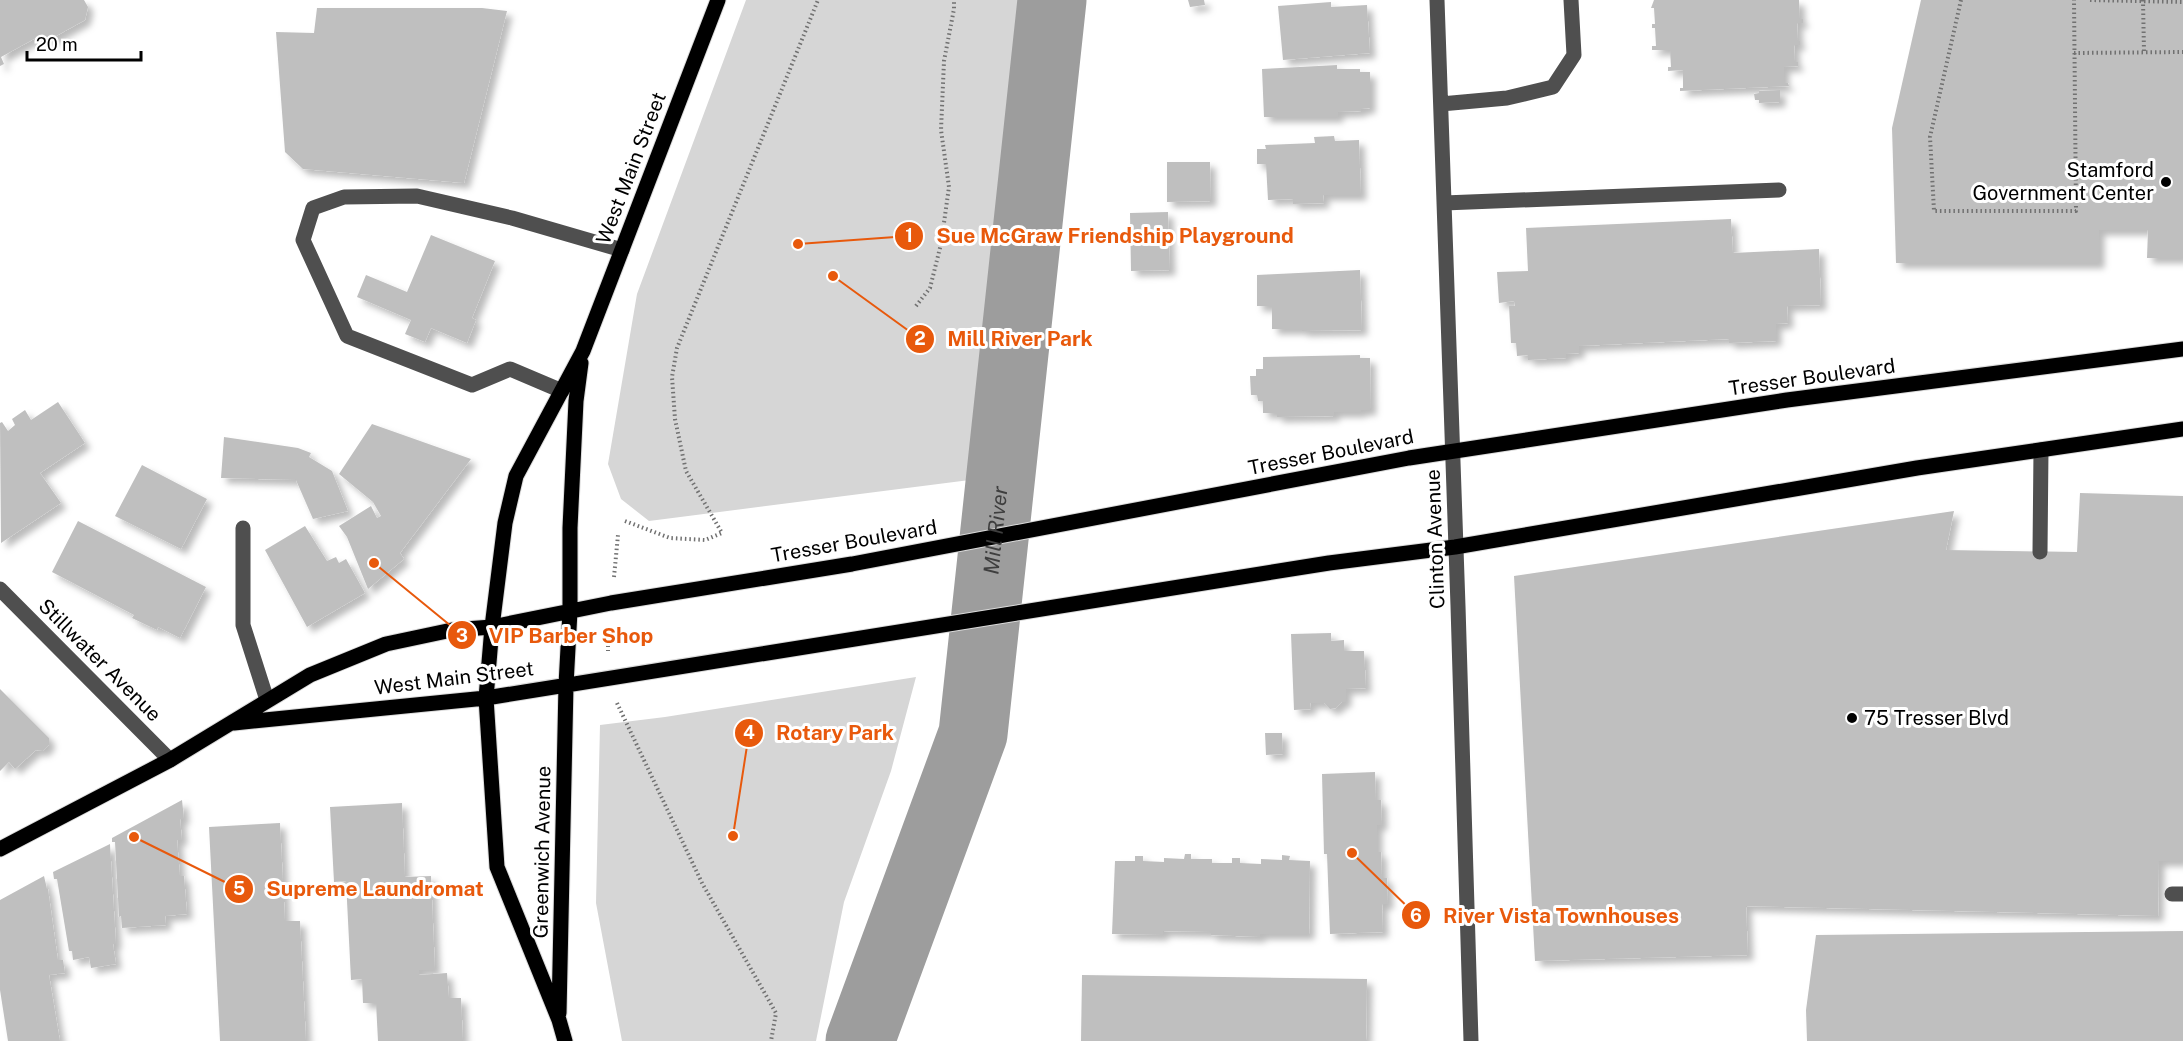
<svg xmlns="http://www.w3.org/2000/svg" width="2183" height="1041" viewBox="0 0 2183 1041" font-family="'Public Sans',sans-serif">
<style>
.green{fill:#d6d6d6}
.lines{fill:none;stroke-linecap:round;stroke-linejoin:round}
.river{stroke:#9d9d9d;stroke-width:69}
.building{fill:#bfbfbf;filter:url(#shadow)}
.major-casing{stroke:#dbdbdb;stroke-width:17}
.path{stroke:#717171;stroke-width:4;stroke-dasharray:1.5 3;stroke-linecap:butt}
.minor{stroke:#4f4f4f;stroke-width:15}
.major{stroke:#000;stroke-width:15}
.poi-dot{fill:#000;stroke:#fff;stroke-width:2}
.labels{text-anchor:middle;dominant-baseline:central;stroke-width:6;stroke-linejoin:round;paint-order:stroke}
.street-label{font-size:20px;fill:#000;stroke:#fff}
.poi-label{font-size:20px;fill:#000;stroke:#fff;text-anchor:end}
.water-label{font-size:21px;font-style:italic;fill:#3e3e3e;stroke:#fff}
.leader{fill:none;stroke:#e8590c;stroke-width:2}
.callout-dot{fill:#e8590c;stroke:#fff;stroke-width:2}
.mark-label{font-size:18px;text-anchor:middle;font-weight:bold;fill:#fff}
.callout-label{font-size:21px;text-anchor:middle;font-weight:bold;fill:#e8590c;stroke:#fff;stroke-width:6;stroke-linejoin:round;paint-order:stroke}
</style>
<defs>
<filter id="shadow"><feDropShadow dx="5.5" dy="5.5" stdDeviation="3" flood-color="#0004"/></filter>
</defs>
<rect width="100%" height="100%" fill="#fff"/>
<path class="green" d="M 746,0 L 1052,0 L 1001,476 L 649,521 L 621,499 L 608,464 L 637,294 Z
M 916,677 L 891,771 L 844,902 L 816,1041 L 622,1041 L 596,903 L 600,725 L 665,717 Z"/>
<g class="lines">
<path class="river" id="s1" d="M 860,1041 L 973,734 L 1052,0"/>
</g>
<path class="building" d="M 0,0 L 84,0 L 88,7 L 85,20 L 47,41 L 43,34 L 1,57 L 4,64 L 0,66 Z
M 1188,0 L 1204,0 L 1205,5 L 1190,7 Z
M 1654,0 L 1799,0 L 1800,19 L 1803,19 L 1803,23 L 1797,23 L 1798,41 L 1800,41 L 1800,45 L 1794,45 L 1795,62 L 1798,62 L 1798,66 L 1784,67 L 1784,83 L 1788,83 L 1789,86 L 1680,91 L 1680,88 L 1683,88 L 1683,70 L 1668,71 L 1668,67 L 1671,67 L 1670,50 L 1652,50 L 1652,46 L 1656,46 L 1655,28 L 1652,28 L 1652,24 L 1655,24 L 1654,8 L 1651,8 Z
M 1921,0 L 2183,0 L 2183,258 L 2147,258 L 2148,230 L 2099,230 L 2099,263 L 1896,263 L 1892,128 Z
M 1331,2 L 1331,7 L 1367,5 L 1370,53 L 1283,60 L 1278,6 Z
M 317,8 L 482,8 L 507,11 L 464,183 L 303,169 L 285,152 L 276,32 L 314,33 Z
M 1337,65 L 1337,69 L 1360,69 L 1360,72 L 1370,72 L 1370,108 L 1361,109 L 1361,111 L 1338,112 L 1338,117 L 1264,117 L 1262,69 Z
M 1780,90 L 1780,102 L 1759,103 L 1759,100 L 1755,100 L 1754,94 L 1759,93 L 1759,91 Z
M 1334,136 L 1335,141 L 1359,140 L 1361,195 L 1323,195 L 1324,203 L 1293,204 L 1293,199 L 1268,200 L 1266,164 L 1257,164 L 1257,149 L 1266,149 L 1265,145 L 1315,143 L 1314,137 Z
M 1167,162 L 1210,162 L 1211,201 L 1167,202 Z
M 1168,212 L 1170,270 L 1131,271 L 1130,213 Z
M 1731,219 L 1733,253 L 1819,249 L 1821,305 L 1787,306 L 1788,323 L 1776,324 L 1776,341 L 1729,343 L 1729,339 L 1579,346 L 1579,353 L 1566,354 L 1566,358 L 1528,360 L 1528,355 L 1517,356 L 1516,343 L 1511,343 L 1509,306 L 1515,306 L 1514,301 L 1499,303 L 1497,272 L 1528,271 L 1526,228 Z
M 431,235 L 495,261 L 472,318 L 476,320 L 467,343 L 431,328 L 425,342 L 405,334 L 411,320 L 357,297 L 366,275 L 407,292 Z
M 1360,270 L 1362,330 L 1302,331 L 1302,329 L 1272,329 L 1272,306 L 1257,306 L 1257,275 Z
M 1360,355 L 1360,358 L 1370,358 L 1371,410 L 1361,410 L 1361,412 L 1334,412 L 1334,416 L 1277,417 L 1277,413 L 1263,413 L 1263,401 L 1258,401 L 1257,395 L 1251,395 L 1250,376 L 1256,376 L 1256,369 L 1263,369 L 1263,357 Z
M 58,402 L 85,443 L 40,473 L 61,503 L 1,543 L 0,423 L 2,422 L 8,431 L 15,425 L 12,419 L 25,410 L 31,420 Z
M 372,424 L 471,459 L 400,553 L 404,559 L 368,589 L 347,537 L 339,526 L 371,506 L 377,518 L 381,516 L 373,502 L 339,474 Z
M 224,437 L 298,448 L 311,453 L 309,457 L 332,471 L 348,511 L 313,519 L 296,480 L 221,478 Z
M 142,465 L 207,499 L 181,549 L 115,516 Z
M 2080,493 L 2183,496 L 2183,861 L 2159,861 L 2158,916 L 1746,906 L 1748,955 L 1535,961 L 1514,576 L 1954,511 L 1946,550 L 2077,552 Z
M 78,521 L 206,587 L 180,638 L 158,627 L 157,630 L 132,618 L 134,615 L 52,572 Z
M 305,526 L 327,561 L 336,557 L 339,563 L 346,559 L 365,593 L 307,627 L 265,550 Z
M 1331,633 L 1331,641 L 1344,640 L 1344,651 L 1364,651 L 1366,688 L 1346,689 L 1346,702 L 1342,702 L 1336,708 L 1330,709 L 1324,703 L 1310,703 L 1311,709 L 1294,710 L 1291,634 Z
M 0,689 L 49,738 L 49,745 L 43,751 L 36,750 L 15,769 L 9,762 L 0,771 Z
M 1265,733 L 1282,733 L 1283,754 L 1266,755 Z
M 1375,772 L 1376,800 L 1381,800 L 1382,825 L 1377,825 L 1377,852 L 1381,852 L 1382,878 L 1387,878 L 1388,904 L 1382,904 L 1383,932 L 1330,934 L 1327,854 L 1324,854 L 1322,774 Z
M 182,800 L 184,819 L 180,819 L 182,840 L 177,840 L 180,876 L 184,876 L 187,914 L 165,916 L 166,925 L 122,928 L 121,916 L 119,917 L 115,842 L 112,842 L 112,838 Z
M 402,803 L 405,877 L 431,876 L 435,970 L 419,970 L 419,975 L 447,973 L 449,998 L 461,998 L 463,1041 L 378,1041 L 376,1003 L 363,1003 L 362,979 L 351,980 L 346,881 L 334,882 L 330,807 Z
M 280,823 L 285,921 L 300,921 L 306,1041 L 220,1041 L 209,827 Z
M 110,844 L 116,944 L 113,944 L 116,964 L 91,968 L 89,957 L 73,960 L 72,951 L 69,951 L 57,879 L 54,879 L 53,872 Z
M 1185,854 L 1191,854 L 1191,859 L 1212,859 L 1212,863 L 1232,863 L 1232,858 L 1240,858 L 1240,863 L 1261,864 L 1261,859 L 1282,860 L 1282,855 L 1290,856 L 1289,860 L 1310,861 L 1309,934 L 1260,934 L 1260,937 L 1211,935 L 1211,932 L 1163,931 L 1163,935 L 1112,934 L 1115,861 L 1135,861 L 1135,856 L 1143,856 L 1143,861 L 1164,862 L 1164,858 L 1184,859 Z
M 44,876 L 47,889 L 48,889 L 58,960 L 63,960 L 65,973 L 49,975 L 60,1041 L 8,1041 L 0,990 L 0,900 Z
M 2183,931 L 2183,1041 L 1807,1041 L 1806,1010 L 1816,935 Z
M 1082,975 L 1367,979 L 1366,1041 L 1081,1041 Z"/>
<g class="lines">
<g class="major-casing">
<path id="major" d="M 234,723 L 486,698 L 1329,563 L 1455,547 L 1917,468 L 2183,429
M 0,849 L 170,760 L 310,675 L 386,644 L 452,630 L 492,627 L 611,603 L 852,564 L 1409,458 L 1787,400 L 2183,349
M 559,1013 L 566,685 L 570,611 L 570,528 L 576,401 L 581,363
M 565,1041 L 559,1020 L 497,867 L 486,698 L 492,627 L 505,523 L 516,476 L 583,351 L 718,0"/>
</g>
<path class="path" d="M 1961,0 L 1930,137 L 1934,211 L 2076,211 L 2074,0
M 2090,0 L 2183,2
M 2143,0 L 2144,52
M 2074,53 L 2183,52
M 916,306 L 930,288 L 941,244 L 949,187 L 941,130 L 944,61 L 954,9 L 954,0
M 625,521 L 670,538 L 705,540 L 722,533 L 686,471 L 675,419 L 672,377 L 677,348 L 818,0
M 614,577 L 618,535
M 608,632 L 608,651
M 617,703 L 702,883 L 776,1013 L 771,1041"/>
<path class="minor" d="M 1437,0 L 1458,606 L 1471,1041
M 1441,104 L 1507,98 L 1553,87 L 1574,55 L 1571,0
M 1444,203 L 1779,190
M 562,391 L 510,369 L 472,385 L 347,336 L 303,240 L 313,208 L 344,197 L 417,196 L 512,218 L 622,250
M 243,528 L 243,625 L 267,700
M 2040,552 L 2041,450
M 0,589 L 170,760
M 2172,894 L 2183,894"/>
<use href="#major" class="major"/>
</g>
<g class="poi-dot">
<circle cx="2166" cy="182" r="6"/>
<circle cx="1852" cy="718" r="6"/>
</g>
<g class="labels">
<g class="street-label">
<text transform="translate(631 168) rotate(-69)">West Main Street</text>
<text transform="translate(1812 377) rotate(-8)">Tresser Boulevard</text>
<text transform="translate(1331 452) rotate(-11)">Tresser Boulevard</text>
<text transform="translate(1435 539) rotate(-92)">Clinton Avenue</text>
<text transform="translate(854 541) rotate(-10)">Tresser Boulevard</text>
<text transform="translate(100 660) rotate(45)">Stillwater Avenue</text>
<text transform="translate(454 678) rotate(-7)">West Main Street</text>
<text transform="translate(542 852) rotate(-89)">Greenwich Avenue</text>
</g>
<g class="poi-label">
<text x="2154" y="170">Stamford<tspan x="2154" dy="23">Government Center</tspan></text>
<text x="1864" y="718" text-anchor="start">75 Tresser Blvd</text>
</g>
<g class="water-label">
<text stroke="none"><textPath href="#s1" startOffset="532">Mill River</textPath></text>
</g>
</g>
<path class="leader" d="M798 244L909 236M833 276L920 339M374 563L462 635M733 836L749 733M134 837L239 889M1352 853L1416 915"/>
<g class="callout-dot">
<circle cx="798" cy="244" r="6"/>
<circle cx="833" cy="276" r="6"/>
<circle cx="374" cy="563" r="6"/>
<circle cx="733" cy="836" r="6"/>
<circle cx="134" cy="837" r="6"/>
<circle cx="1352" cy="853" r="6"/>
<circle cx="909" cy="236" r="15"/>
<circle cx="920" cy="339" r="15"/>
<circle cx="462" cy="635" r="15"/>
<circle cx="749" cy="733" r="15"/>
<circle cx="239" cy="889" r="15"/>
<circle cx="1416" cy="915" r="15"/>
</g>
<g class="mark-label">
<text x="909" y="242">1</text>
<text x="920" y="345">2</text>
<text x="462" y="642">3</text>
<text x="749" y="739">4</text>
<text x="239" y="895">5</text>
<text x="1416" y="922">6</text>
</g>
<g class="callout-label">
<text x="1115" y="243">Sue McGraw Friendship Playground</text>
<text x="1020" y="346">Mill River Park</text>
<text x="571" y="643">VIP Barber Shop</text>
<text x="835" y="740">Rotary Park</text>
<text x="375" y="896">Supreme Laundromat</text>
<text x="1561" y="923">River Vista Townhouses</text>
</g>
<path d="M27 51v9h114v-9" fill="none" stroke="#000000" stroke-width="3"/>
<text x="36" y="51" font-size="18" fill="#000000" stroke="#ffffff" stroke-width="4.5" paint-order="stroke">20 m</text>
</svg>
